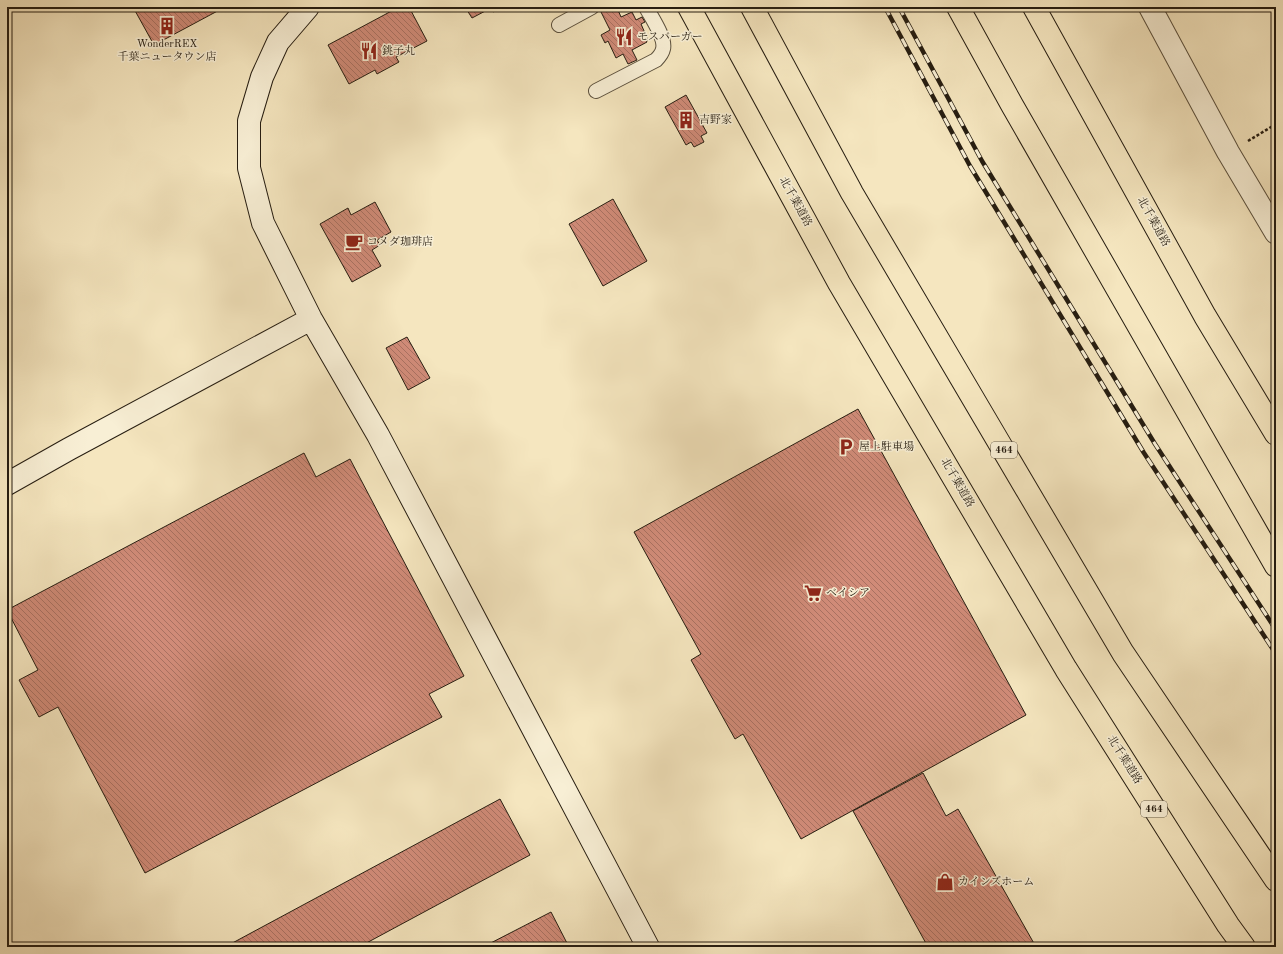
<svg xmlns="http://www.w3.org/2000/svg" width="1283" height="954" viewBox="0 0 1283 954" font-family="'Old Standard TT','Noto Serif JP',serif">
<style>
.building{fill:url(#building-back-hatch);stroke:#261d11}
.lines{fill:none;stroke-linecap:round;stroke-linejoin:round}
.lane-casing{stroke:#5a4f3c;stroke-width:16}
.street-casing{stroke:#5a4f3c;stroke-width:24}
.secondary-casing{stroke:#261d11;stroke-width:24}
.highway-casing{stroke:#261d11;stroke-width:24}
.path{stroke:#261d11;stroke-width:2.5;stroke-dasharray:3 2;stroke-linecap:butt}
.lane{stroke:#f8efd5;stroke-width:14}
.street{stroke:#f8efd5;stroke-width:22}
.secondary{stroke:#f8efd5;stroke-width:22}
.highway{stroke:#f5e6bf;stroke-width:22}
.rail-casing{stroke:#261d11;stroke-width:4.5}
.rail{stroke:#f8efd5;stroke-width:3;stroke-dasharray:9;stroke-linecap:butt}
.labels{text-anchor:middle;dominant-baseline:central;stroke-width:3;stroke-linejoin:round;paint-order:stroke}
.shield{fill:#f8efd5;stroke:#655c4c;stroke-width:1}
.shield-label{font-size:10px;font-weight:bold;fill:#261d11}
.poi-label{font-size:11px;fill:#261d11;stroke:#f8efd5;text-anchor:start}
.street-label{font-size:11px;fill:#261d11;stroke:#f8efd5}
</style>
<defs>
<pattern id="building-back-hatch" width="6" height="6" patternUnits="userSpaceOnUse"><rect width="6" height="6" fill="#d08b78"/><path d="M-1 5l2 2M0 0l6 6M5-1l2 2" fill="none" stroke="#a97161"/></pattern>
</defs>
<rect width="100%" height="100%" fill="#f5e6bf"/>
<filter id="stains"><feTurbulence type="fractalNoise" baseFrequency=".005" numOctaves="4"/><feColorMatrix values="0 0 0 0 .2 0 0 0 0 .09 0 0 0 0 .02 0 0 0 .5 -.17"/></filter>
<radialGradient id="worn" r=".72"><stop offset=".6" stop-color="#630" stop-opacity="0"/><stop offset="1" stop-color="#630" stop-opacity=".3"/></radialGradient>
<path class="building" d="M 133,7 L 225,7 L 154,45 Z
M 399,7 L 409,7 L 427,41 L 396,57 L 399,62 L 377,74 L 375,70 L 349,84 L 328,45 Z
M 465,7 L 502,7 L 493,12 L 491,8 L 472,18 Z
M 606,7 L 621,7 L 622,8 L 618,10 L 621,17 L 632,12 L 636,20 L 642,17 L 645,22 L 641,24 L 648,40 L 646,40 L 647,42 L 632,50 L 637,60 L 628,64 L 623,54 L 616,58 L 608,41 L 605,43 L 601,35 L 610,30 L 600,10 Z
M 686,95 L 707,133 L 701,136 L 704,142 L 694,147 L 691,142 L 686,145 L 665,107 Z
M 613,199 L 647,261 L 603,286 L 569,224 Z
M 375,202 L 391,232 L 377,240 L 380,245 L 372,250 L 381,266 L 352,282 L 320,224 L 348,208 L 351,215 Z
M 407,337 L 430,378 L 408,390 L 386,348 Z
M 858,409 L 1026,715 L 801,839 L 743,734 L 735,739 L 691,660 L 701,654 L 634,532 Z
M 304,453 L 316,477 L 350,459 L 464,676 L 429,694 L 442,717 L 145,873 L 58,707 L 39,717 L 19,680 L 38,670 L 7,610 Z
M 923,773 L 946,816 L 958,809 L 1036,947 L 928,947 L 853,811 Z
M 500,799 L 530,855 L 359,947 L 225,947 Z
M 551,912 L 569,947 L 483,947 Z"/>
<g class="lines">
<g class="lane-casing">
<path id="lane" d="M 559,25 L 592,7
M 596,91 L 656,60 C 659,57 662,54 663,49 C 666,38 651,17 646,7"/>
</g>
<g class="street-casing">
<path id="street" d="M 1150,7 L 1228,152 L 1276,233"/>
</g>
<g class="secondary-casing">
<path id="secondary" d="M 308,7 L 278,42 L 262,77 L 249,121 L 249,168 L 263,223 L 311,319 L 378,435 L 648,947
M 7,484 L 69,449 L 311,319"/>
</g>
<g class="highway-casing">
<path id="highway" d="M 689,7 L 839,283 L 1066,669 L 1228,925 L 1244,947
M 752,7 L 852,193 L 1123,653 L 1276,880
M 958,7 L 1012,105 L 1276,566
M 1034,7 L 1205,316 L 1276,434"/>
</g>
<path class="path" d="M 1248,141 L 1276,124"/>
<use href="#lane" class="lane"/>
<use href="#street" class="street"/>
<use href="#secondary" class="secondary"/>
<use href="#highway" class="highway"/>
<g class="rail-casing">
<path id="rail" d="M 885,7 L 970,166 L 1144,453 L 1276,654
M 899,7 L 982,161 L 1155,444 L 1276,630"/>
</g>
<use href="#rail" class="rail"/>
</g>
<defs>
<g id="building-bare" transform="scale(1.38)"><path d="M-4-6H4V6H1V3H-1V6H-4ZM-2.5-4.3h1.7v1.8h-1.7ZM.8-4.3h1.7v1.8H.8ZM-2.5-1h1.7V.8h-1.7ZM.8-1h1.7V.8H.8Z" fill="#8f2418" stroke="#f8efd5" stroke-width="2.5" paint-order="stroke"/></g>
<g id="restaurant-bare" transform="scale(1.38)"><path d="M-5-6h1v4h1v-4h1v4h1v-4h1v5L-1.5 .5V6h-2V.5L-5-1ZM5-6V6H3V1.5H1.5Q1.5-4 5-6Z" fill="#8f2418" stroke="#f8efd5" stroke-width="2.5" paint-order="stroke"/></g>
<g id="cafe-bare" transform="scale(1.38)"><path d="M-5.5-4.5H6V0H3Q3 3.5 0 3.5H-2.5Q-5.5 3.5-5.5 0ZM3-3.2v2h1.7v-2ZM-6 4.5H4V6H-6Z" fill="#8f2418" stroke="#f8efd5" stroke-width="2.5" paint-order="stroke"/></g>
<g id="parking-bare" transform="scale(1.38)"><path d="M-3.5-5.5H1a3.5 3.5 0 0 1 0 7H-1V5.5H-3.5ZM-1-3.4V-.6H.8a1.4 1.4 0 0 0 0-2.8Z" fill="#8f2418" stroke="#f8efd5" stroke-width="2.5" paint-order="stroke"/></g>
<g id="supermarket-bare" transform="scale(1.38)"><path d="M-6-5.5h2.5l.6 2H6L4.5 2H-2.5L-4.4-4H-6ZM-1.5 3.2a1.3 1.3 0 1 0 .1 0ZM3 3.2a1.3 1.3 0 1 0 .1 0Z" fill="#8f2418" stroke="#f8efd5" stroke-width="2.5" paint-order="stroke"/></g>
<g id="shop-bare" transform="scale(1.38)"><path d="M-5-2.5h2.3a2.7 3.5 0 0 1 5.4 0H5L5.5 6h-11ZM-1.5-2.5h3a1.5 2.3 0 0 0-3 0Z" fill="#8f2418" stroke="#f8efd5" stroke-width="2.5" paint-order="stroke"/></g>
</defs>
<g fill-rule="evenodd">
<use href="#building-bare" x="167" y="26"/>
<use href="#restaurant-bare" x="624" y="37"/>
<use href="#restaurant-bare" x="369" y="51"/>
<use href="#building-bare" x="686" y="120"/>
<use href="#cafe-bare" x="354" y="242"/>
<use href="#parking-bare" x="846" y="447"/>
<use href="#supermarket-bare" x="813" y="593"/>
<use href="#shop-bare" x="945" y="882"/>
</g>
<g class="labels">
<g class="shield">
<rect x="991" y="442" width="26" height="16" rx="3"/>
<rect x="1141" y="801" width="26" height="16" rx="3"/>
</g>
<g class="shield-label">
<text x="1004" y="450">464</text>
<text x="1154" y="809">464</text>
</g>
<g class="poi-label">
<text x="637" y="37">モスバーガー</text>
<text x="167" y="44" text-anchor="middle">WonderREX<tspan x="167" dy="13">千葉ニュータウン店</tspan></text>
<text x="382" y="51">銚子丸</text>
<text x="699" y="120">吉野家</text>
<text x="367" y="242">コメダ珈琲店</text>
<text x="859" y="447">屋上駐車場</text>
<text x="826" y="593">ベイシア</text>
<text x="958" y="882">カインズホーム</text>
</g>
<g class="street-label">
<text transform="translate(795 202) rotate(61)">北千葉道路</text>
<text transform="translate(1153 222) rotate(61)">北千葉道路</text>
<text transform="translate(957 483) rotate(60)">北千葉道路</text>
<text transform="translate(1124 760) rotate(58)">北千葉道路</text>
</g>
</g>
<rect width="1283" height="954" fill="none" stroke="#f5e6bf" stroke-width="24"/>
<rect x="8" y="8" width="1267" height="938" fill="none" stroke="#261d11" stroke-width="2"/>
<rect x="12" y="12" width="1259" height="930" fill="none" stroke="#261d11"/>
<rect width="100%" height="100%" filter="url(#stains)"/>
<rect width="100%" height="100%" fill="url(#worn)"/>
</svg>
